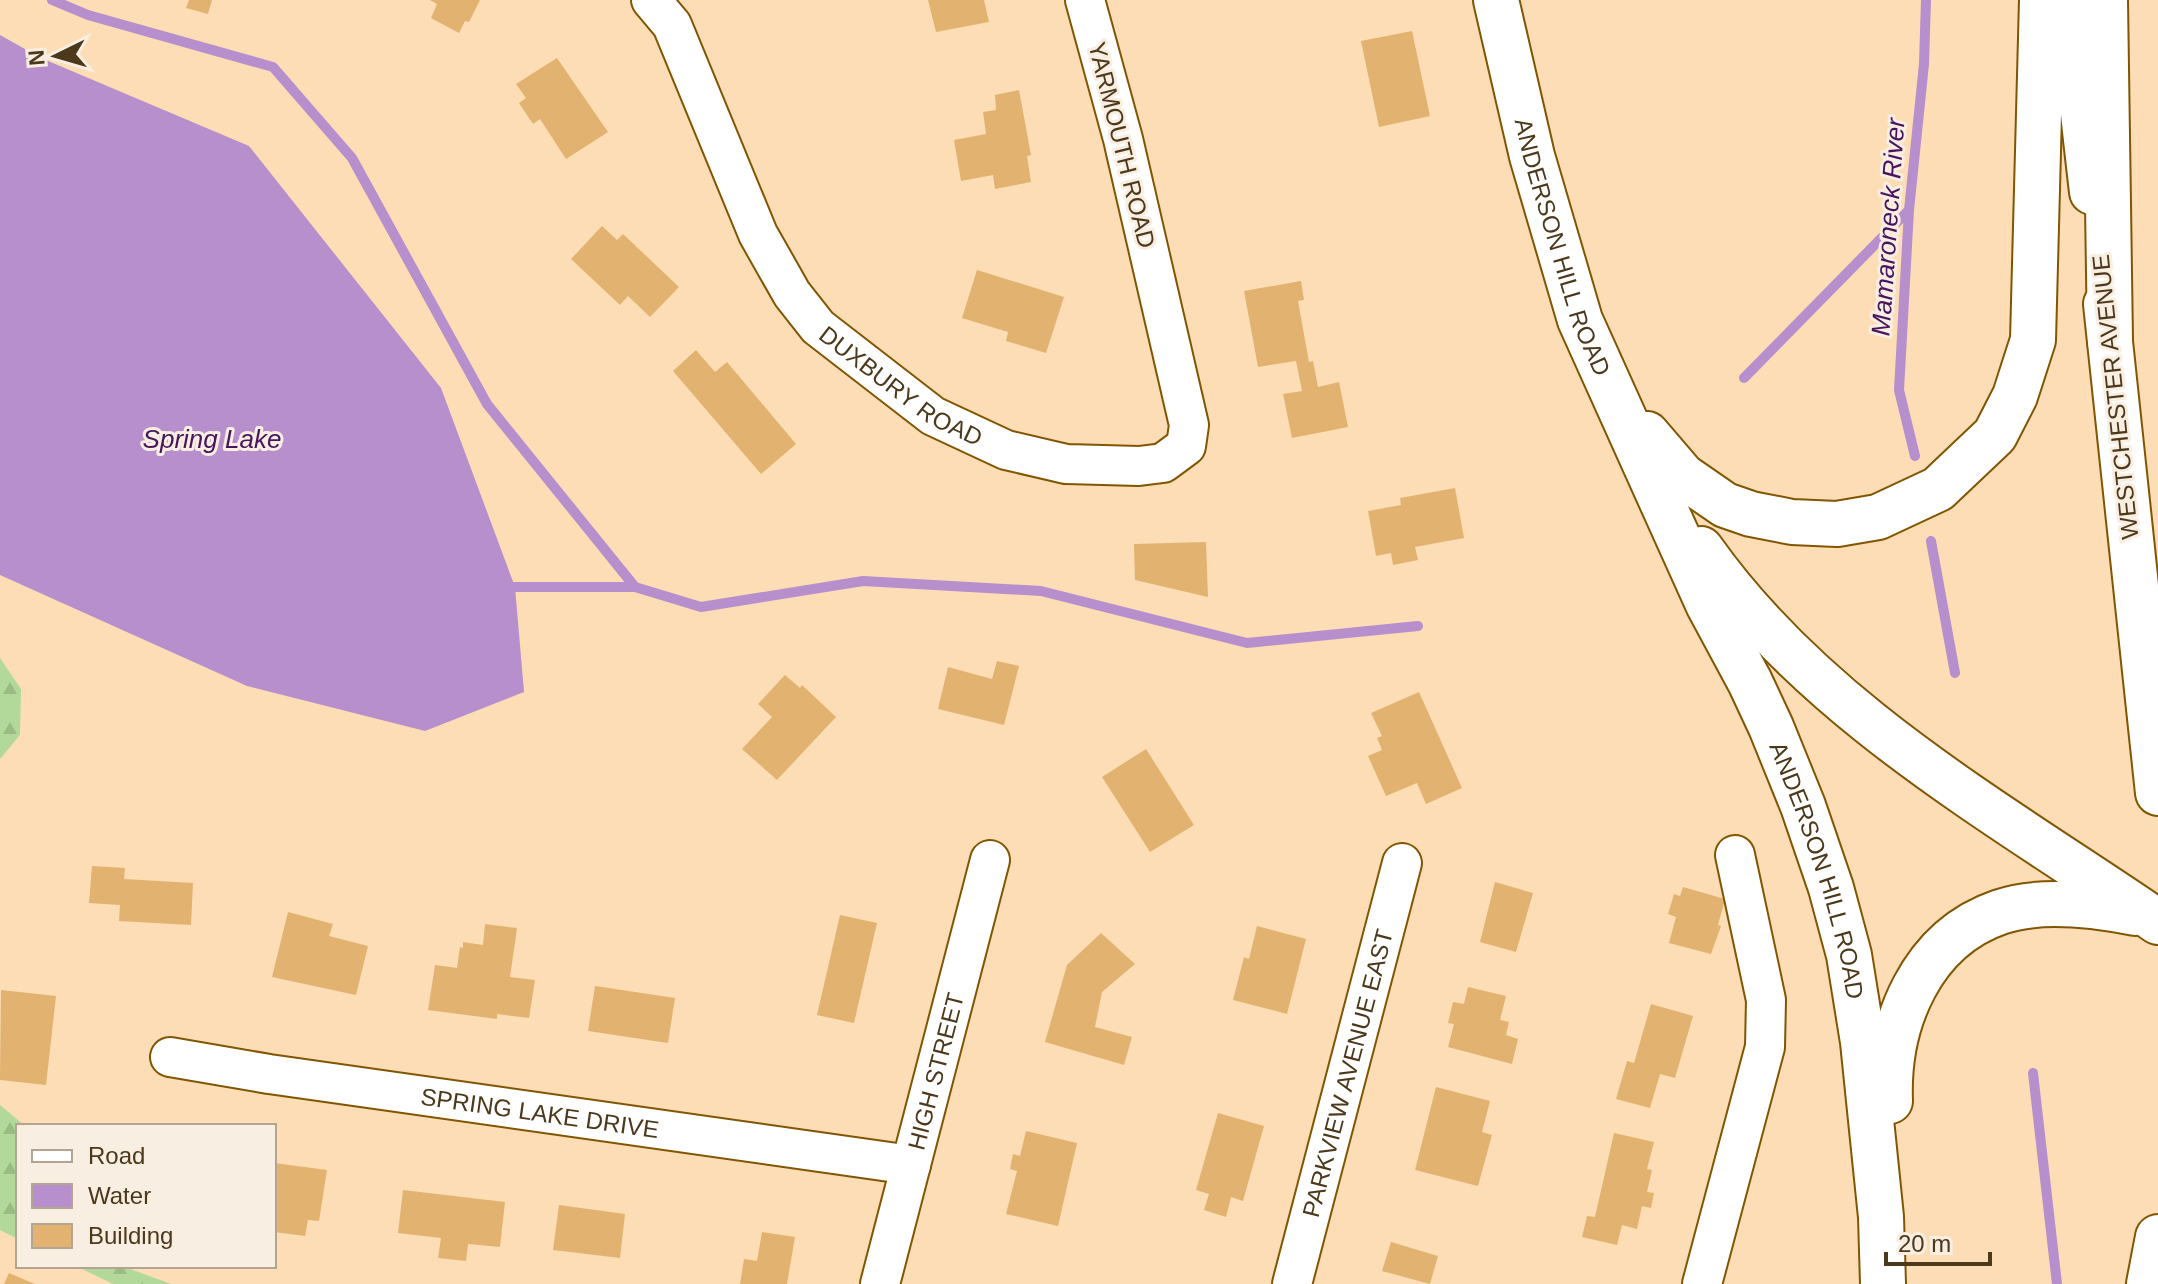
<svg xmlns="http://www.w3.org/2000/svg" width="2158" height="1284" viewBox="0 0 2158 1284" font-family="Arial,sans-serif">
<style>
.forest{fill:url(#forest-firs)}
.water{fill:#b78fcd}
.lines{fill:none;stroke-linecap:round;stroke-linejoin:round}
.stream{stroke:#b78fcd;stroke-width:10}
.building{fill:#e2b271}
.minor-casing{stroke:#825500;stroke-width:42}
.major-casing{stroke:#825500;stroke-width:48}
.highway-casing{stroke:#825500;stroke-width:48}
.minor{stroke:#fff;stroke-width:38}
.major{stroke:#fff;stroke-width:44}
.highway{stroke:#fff;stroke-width:44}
.labels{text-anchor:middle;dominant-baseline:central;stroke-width:6;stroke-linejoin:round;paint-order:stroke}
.street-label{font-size:24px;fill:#4c381b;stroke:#f8eee1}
.water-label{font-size:26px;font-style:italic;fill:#48145e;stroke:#f8eee1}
</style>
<defs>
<pattern id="forest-firs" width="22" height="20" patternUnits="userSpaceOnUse" patternTransform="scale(2)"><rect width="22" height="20" fill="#b2d89a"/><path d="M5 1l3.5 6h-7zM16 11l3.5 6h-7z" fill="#9bba84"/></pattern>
</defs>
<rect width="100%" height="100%" fill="#fcddb5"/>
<path class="forest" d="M 0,658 L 21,689 L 20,735 L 0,759 Z
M 0,1105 L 25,1126 L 18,1126 L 18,1239 L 0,1230 Z
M 76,1266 L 122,1266 L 171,1284 L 113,1284 Z"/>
<path class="water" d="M 0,35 L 41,58 L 249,146 L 441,388 L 515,587 L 524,692 L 425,731 L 247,686 L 0,575 Z"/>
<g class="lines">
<path class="stream" d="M 52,0 L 88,15 L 273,67 L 352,158 L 487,404 L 635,587 L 701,607 L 863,581 L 1041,591 L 1247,643 L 1418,626
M 1744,378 L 1909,210
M 1915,456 L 1899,390 L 1909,210 L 1924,64 L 1926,0
M 1931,541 L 1955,673
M 515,587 L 635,587
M 2033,1073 L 2057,1284"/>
</g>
<path class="building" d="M 189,0 L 212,0 L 208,14 L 186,8 Z
M 430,0 L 480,0 L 469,22 L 465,21 L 459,33 L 431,18 L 437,4 Z
M 928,0 L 984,0 L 989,22 L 936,32 Z
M 1412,31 L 1430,116 L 1379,127 L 1361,41 Z
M 557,58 L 608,132 L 566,159 L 540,119 L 533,124 L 519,103 L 526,98 L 516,84 Z
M 1019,90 L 1031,155 L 1027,156 L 1031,182 L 995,189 L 993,175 L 961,181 L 954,140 L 986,134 L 983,112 L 996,110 L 995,95 Z
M 602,226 L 617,240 L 623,234 L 679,287 L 650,317 L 628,296 L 620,305 L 571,259 Z
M 977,270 L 1064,297 L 1046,353 L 1006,341 L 1008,332 L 962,318 Z
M 1301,281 L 1304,300 L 1298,301 L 1309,362 L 1313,361 L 1318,387 L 1339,382 L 1348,427 L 1292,438 L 1283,394 L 1302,391 L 1296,361 L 1258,367 L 1244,291 Z
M 696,350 L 715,372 L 727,362 L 796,444 L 761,474 L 673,371 Z
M 1455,488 L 1464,538 L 1415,547 L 1418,560 L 1393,565 L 1391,553 L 1376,556 L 1368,511 L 1401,505 L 1400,498 Z
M 1206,542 L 1208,597 L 1135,580 L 1134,544 Z
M 997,661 L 1019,666 L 1004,725 L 938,709 L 948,667 L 992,679 Z
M 785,675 L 800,688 L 802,685 L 836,717 L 777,780 L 742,749 L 772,717 L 758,704 Z
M 1419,692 L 1462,788 L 1426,804 L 1417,783 L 1386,796 L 1368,756 L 1382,750 L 1377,738 L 1382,736 L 1371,713 Z
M 1146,749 L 1194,825 L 1150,852 L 1102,777 Z
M 92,866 L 125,868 L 124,879 L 193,883 L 191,925 L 119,921 L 120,905 L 89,903 Z
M 1495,882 L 1533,893 L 1516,952 L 1480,942 Z
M 1683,887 L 1725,899 L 1718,925 L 1721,926 L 1711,954 L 1669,943 L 1676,917 L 1668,914 L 1674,894 L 1680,896 Z
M 288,912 L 333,924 L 329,936 L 368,946 L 356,995 L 272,977 Z
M 840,915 L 877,923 L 854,1023 L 817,1015 Z
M 485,924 L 517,928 L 510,977 L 535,980 L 529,1018 L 497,1014 L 497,1019 L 428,1010 L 435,965 L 457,968 L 460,947 L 463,948 L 463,942 L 483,945 Z
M 1257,926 L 1306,939 L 1287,1014 L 1233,1000 L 1244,957 L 1249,959 Z
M 1101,933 L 1135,964 L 1102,992 L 1095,1027 L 1132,1037 L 1124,1065 L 1045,1042 L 1067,965 Z
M 595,986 L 675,998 L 668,1043 L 588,1031 Z
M 1468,987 L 1506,996 L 1500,1020 L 1509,1022 L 1506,1035 L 1518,1039 L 1512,1064 L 1448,1047 L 1454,1024 L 1448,1023 L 1453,1002 L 1464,1004 Z
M 1,990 L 56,996 L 46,1085 L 0,1080 Z
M 1651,1004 L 1693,1016 L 1675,1078 L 1660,1074 L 1650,1108 L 1616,1099 L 1627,1061 L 1634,1063 Z
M 1436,1087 L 1490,1101 L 1482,1132 L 1492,1135 L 1478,1186 L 1415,1170 Z
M 1218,1113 L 1264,1126 L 1243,1201 L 1231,1197 L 1226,1217 L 1204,1210 L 1209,1194 L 1196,1190 Z
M 1026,1131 L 1077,1143 L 1058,1226 L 1006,1214 L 1017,1171 L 1010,1169 L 1013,1154 L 1020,1156 Z
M 1614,1133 L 1654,1142 L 1647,1169 L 1652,1170 L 1647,1192 L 1654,1193 L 1651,1208 L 1642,1206 L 1637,1229 L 1622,1225 L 1617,1245 L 1582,1237 L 1587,1216 L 1595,1217 Z
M 274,1163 L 327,1170 L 319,1221 L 308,1220 L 305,1236 L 274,1232 Z
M 403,1190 L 505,1202 L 500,1247 L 468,1244 L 466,1261 L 438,1258 L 441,1238 L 398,1233 Z
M 559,1205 L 625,1214 L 620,1258 L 553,1250 Z
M 762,1232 L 795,1237 L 787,1284 L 740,1284 L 744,1259 L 757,1261 Z
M 1391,1242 L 1438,1256 L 1430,1284 L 1382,1271 Z
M 9,1273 L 35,1284 L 4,1284 Z"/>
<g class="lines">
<g class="minor-casing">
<g id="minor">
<path id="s1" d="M 651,0 L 672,25 L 758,234 L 792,294 L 818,327 L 933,416 L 1006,450 L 1066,464 L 1139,466 L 1163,463 L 1186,446 L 1189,425 L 1123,139 L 1085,0"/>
<path id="s2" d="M 170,1057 L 269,1074 L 911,1165"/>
<path id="s3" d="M 880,1284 L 990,860"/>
<path id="s4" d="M 1292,1284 L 1402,863"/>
<path d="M 1702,1284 L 1765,1047 L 1766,1000 L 1735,855"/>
</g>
</g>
<g class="major-casing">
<g id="major">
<path id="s5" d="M 1496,0 L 1532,156 L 1580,320 L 1708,604 L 1750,682 L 1771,727 L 1803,806 L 1831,888 L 1849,955 L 1863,1042 L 1881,1217 L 1883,1284"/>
<path d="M 2070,0 L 2092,192"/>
<path d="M 2106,304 L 2158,793"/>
<path d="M 1647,434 L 1683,476 L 1725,505 L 1751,514 L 1792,522 L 1837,524 L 1878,517 L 1938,489 L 1995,435 L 2015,396 L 2033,340 L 2042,0"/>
<path d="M 1701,549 C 1816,712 1997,812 2158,922"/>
<path d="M 1890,1101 C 1887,1023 1921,939 2000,912 C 2041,898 2094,905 2135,913"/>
<path d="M 2149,1284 L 2158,1237"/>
</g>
</g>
<g class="highway-casing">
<path id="highway" d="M 2105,0 L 2110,341"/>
</g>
<use href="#minor" class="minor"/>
<use href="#major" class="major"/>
<use href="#highway" class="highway"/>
</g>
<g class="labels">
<g class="street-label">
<text transform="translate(1122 145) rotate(76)">YARMOUTH ROAD</text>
<text stroke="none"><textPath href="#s5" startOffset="256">ANDERSON HILL ROAD</textPath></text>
<text stroke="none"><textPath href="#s1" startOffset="472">DUXBURY ROAD</textPath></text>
<text transform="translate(2115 397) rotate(-96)">WESTCHESTER AVENUE</text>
<text stroke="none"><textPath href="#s5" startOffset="932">ANDERSON HILL ROAD</textPath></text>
<text stroke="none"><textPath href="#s3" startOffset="220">HIGH STREET</textPath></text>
<text stroke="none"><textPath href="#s4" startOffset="218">PARKVIEW AVENUE EAST</textPath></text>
<text stroke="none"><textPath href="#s2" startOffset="374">SPRING LAKE DRIVE</textPath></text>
</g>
<g class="water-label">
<text transform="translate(1888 227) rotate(-86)">Mamaroneck River</text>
<text x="212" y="439">Spring Lake</text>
</g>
</g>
<rect x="16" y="1124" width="260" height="144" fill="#f8eee1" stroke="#b3a592" stroke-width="2"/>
<rect x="32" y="1150" width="40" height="12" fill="#ffffff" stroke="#b3a592" stroke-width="2"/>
<text x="88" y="1164" font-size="24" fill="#4c381b">Road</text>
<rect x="32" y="1184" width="40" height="24" fill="#b78fcd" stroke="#b3a592" stroke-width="2"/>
<text x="88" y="1204" font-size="24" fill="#4c381b">Water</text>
<rect x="32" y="1224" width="40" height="24" fill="#e2b271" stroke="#b3a592" stroke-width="2"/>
<text x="88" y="1244" font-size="24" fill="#4c381b">Building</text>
<g transform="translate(56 56) rotate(265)" stroke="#f8eee1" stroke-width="6" paint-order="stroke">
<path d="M0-6L14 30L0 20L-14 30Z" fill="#4c381b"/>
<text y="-12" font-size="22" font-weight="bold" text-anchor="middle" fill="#4c381b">N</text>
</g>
<path d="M1886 1252v12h104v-12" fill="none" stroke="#4c381b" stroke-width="4"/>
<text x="1898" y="1252" font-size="24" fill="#4c381b" stroke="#f8eee1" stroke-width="6" paint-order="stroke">20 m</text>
</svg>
